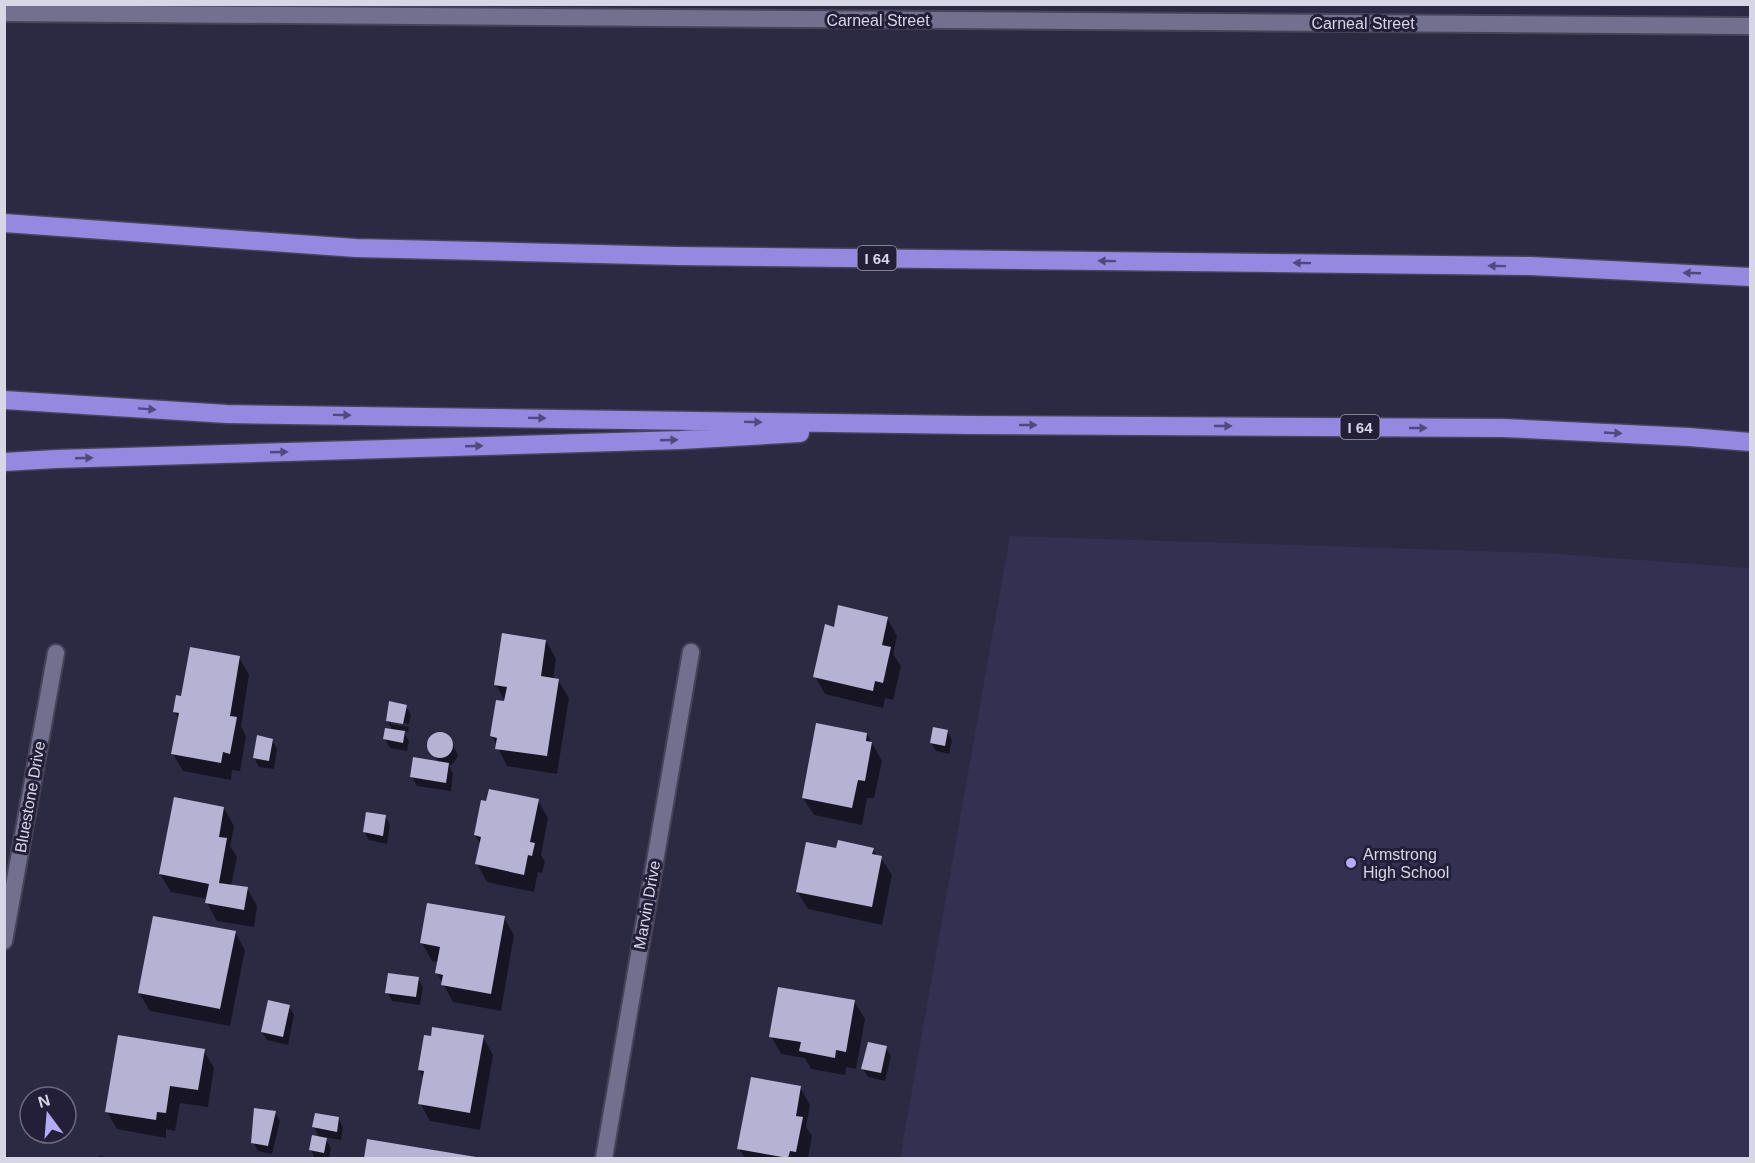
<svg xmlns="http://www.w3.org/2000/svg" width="1755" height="1163" viewBox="0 0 1755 1163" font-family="Helvetica,sans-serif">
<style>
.built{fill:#343051}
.shadow{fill:#0007}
.building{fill:#b5b2d4}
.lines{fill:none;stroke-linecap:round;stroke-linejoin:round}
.minor-casing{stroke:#47445a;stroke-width:20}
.motorway-casing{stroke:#47445a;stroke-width:21}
.minor{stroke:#73708f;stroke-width:16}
.motorway{stroke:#9488e1;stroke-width:18}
.oneway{fill:#50497c}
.poi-dot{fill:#b4acf9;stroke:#231f39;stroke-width:2}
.labels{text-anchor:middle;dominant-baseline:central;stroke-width:6;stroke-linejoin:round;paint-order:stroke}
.shield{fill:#231f39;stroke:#a09fb3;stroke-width:1.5}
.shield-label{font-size:15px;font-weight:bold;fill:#d6d6e7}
.street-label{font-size:16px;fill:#d6d6e7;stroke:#231f39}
.poi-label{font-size:16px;fill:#d6d6e7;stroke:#231f39;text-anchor:start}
</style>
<rect width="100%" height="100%" fill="#2c2943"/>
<path class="built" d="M 1010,536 L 1544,553 L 1750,568 L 1750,1158 L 900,1158 Z"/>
<path class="shadow" d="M 887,618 L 897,636 L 893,654 L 901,666 L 893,700 L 885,698 L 883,708 L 825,694 L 815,676 Z
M 546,641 L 556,659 L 553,679 L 558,680 L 569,698 L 557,774 L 507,766 L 492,736 L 506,703 L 496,685 Z
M 239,657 L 249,675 L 241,726 L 246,736 L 240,771 L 232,770 L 231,780 L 183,771 L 173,754 L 179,719 L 174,711 L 183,698 Z
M 406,706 L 411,715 L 409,724 L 391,721 L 391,724 L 409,727 L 408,732 L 403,731 L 409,741 L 407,751 L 390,748 L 385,739 L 393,731 L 387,721 Z
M 947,731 L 952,740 L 949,754 L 936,751 L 931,743 Z
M 441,733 L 450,738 L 458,756 L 453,764 L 449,766 L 453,773 L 451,791 L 417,786 L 412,777 L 439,763 L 429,748 L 430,739 L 433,736 Z
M 867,734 L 882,761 L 874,798 L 867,798 L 862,825 L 814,815 L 803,798 Z
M 272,740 L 277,749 L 274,769 L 259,767 L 254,758 Z
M 538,801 L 548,818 L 541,855 L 545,862 L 542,873 L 538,872 L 534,892 L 487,882 L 477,864 L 481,845 L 475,835 L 487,803 Z
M 224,808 L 234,826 L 230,846 L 237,857 L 231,886 L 247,888 L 257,906 L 254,927 L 217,921 L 207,903 L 208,899 L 171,892 L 160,874 Z
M 385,816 L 390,825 L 387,844 L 369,840 L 364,831 Z
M 873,849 L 877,857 L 881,858 L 892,875 L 882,925 L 808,909 L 797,891 L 837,850 Z
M 504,918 L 514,935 L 501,1011 L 453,1002 L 437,973 L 439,962 L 432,961 L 422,943 Z
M 235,932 L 245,950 L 230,1026 L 150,1011 L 139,993 Z
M 418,979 L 423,987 L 420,1005 L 392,1001 L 387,992 Z
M 854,1001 L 865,1019 L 856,1069 L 846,1067 L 845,1075 L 811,1069 L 805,1058 L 781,1054 L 771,1036 Z
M 289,1006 L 294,1015 L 288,1045 L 267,1040 L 262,1032 Z
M 483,1037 L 493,1055 L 480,1130 L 430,1121 L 420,1103 L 424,1079 L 419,1070 Z
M 886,1048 L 891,1056 L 885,1081 L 868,1077 L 863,1069 Z
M 204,1051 L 214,1068 L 208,1107 L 180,1103 L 175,1131 L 166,1129 L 166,1138 L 117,1129 L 107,1112 Z
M 800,1087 L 810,1105 L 806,1127 L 812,1136 L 808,1158 L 745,1158 L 739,1149 Z
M 275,1113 L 280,1121 L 272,1154 L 258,1151 L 253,1142 Z
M 338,1118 L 343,1127 L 341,1140 L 324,1137 L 331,1148 L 329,1158 L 315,1158 L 311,1150 L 320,1138 L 314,1127 Z
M 369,1141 L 471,1158 L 472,1158 L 366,1158 Z
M 99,1156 L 115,1158 L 98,1158 Z"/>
<path class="building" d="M 838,605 L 888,617 L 882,645 L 891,647 L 883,683 L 875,681 L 873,691 L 813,677 L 825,624 L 834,627 Z
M 502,633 L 546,640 L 541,676 L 559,679 L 547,756 L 495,749 L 497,738 L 490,736 L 496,700 L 504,701 L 507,687 L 494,685 Z
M 190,647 L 240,656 L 230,716 L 237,717 L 230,754 L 223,752 L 221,763 L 171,754 L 179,713 L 173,712 L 176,695 L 181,696 Z
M 389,701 L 407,705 L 403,724 L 386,721 Z
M 816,723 L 867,733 L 866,741 L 872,742 L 865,781 L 858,780 L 852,808 L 802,798 Z
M 933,727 L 948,730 L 945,746 L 930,743 Z
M 385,728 L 405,731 L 403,743 L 383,739 Z
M427 745a13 13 0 1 1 26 0a13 13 0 1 1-26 0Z
M 257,735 L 273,739 L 269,761 L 253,758 Z
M 413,757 L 449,763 L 446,783 L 410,777 Z
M 489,789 L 539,799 L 530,842 L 535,843 L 532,856 L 528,855 L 524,875 L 475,864 L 481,837 L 474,835 L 481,800 L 486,801 Z
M 174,797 L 224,807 L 219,837 L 227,838 L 219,883 L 248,887 L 244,910 L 205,903 L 209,884 L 159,874 Z
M 366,812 L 386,815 L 383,836 L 363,832 Z
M 838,840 L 874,848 L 872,854 L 882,856 L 872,907 L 796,892 L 806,842 L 836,848 Z
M 427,903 L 505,916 L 491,994 L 441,985 L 443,975 L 435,973 L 440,947 L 420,943 Z
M 153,916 L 236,931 L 220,1009 L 138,993 Z
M 388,973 L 419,977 L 416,997 L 385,993 Z
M 778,987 L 855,1000 L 846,1052 L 836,1050 L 835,1058 L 799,1051 L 801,1042 L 769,1037 Z
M 268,1000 L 290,1005 L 283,1037 L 261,1032 Z
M 432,1027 L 484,1035 L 470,1113 L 418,1104 L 424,1071 L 418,1070 L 424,1035 L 431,1036 Z
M 118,1035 L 205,1049 L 198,1090 L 170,1086 L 166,1113 L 157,1112 L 156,1120 L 105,1112 Z
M 868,1042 L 887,1046 L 881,1073 L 861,1069 Z
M 751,1077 L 801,1086 L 796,1116 L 803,1117 L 796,1152 L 790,1151 L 788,1158 L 737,1149 Z
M 254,1108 L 276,1111 L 268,1146 L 251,1143 Z
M 315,1113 L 339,1117 L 337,1132 L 312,1127 Z
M 312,1135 L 327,1138 L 324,1153 L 309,1150 Z
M 367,1139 L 476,1157 L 476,1158 L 364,1158 Z"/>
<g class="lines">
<g class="minor-casing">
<path id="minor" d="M 4,13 L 1750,26
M 4,941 L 56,653
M 604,1158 L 691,652"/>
</g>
<g class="motorway-casing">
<path id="motorway" d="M 4,223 L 356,248 L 677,256 L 1530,266 L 1750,277
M 4,400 L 227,414 L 970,425 L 1503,428 L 1689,437 L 1750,442
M 4,462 L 56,459 L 681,440 L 800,433"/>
</g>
<use href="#minor" class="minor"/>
<use href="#motorway" class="motorway"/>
</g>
<defs><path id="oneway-solid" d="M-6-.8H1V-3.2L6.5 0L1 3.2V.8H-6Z" transform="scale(1.5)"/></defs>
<g class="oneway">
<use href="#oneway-solid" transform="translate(1107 261) rotate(-179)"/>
<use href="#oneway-solid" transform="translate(1302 263) rotate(-179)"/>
<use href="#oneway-solid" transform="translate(1497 266) rotate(-179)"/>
<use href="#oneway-solid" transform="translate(1692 273) rotate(-178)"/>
<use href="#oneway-solid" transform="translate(147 409) rotate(4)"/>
<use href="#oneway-solid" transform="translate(342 415) rotate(1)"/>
<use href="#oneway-solid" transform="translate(537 418) rotate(1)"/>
<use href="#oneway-solid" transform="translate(753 422) rotate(1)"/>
<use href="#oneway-solid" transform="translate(1028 425)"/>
<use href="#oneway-solid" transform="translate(1223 426)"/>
<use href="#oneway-solid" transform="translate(1418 428)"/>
<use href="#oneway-solid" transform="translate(1613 433) rotate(3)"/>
<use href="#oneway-solid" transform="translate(669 440) rotate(-2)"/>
<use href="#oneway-solid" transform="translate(474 446) rotate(-2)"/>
<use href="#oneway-solid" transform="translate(279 452) rotate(-2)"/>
<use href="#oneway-solid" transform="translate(84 458) rotate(-2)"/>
</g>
<circle class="poi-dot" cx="1351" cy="863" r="6"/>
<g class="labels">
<g class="shield">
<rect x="857.5" y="246" width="39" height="24" rx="4.5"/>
<rect x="1340.5" y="415" width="39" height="24" rx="4.5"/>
</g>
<g class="shield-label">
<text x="877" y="258">I 64</text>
<text x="1360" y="427">I 64</text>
</g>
<g class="street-label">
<text x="878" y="20">Carneal Street</text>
<text x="1363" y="23">Carneal Street</text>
<text transform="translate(30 797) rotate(-80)">Bluestone Drive</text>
<text transform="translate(647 905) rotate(-80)">Marvin Drive</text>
</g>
<g class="poi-label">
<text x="1363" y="854">Armstrong<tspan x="1363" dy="18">High School</tspan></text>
</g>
</g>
<rect width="1755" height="1163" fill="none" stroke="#d6d6e7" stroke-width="12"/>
<g transform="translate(48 1115) rotate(344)"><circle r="28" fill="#231f39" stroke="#6b687f" stroke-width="1.5"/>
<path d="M0-4.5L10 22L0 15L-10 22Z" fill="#b4acf9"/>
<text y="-9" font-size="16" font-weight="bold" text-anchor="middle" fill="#d6d6e7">N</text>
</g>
</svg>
